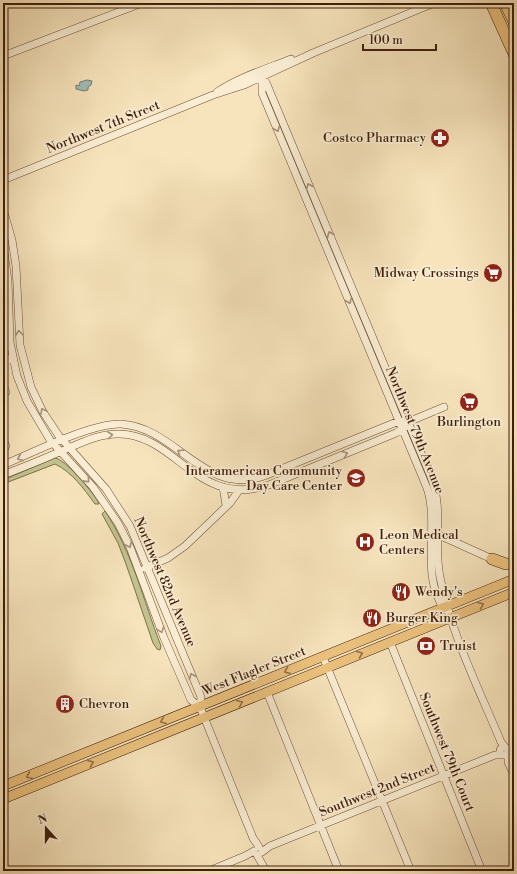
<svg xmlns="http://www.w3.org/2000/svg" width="517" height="874" viewBox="0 0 517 874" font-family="'Libre Bodoni',serif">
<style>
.green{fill:#c1c38e;stroke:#80704c}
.water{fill:#9fbdb8;stroke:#797d73}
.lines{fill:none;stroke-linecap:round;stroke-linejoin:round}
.minor-casing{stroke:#6d5037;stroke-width:8}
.major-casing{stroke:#3f1e0b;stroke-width:10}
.highway-casing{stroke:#3f1e0b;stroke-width:12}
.minor{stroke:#faedd3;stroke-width:7}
.major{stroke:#ecc27e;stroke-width:9}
.highway{stroke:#ecc27e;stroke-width:11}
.oneway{stroke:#a69079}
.oneway2{stroke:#967044}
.labels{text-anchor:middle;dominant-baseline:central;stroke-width:3.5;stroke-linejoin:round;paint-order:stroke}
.street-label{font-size:13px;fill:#3f1e0b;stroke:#faedd3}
.poi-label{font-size:13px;fill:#3f1e0b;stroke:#faedd3;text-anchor:start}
</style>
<rect width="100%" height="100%" fill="#f7e4bc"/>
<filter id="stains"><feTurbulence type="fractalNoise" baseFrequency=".005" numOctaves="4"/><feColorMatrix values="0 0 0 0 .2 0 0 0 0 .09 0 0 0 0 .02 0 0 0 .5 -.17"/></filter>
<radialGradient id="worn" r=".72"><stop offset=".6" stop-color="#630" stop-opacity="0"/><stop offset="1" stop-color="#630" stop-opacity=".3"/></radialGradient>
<path class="green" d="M 55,458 C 64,458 96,495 99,504 L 95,504 C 84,489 72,472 55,464 L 3,484 L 3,480 Z
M 105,511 C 133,553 143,600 161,646 L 160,650 L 157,649 L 153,643 L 126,564 L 118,543 L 102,514 Z"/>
<path class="water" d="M 87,80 L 92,81 L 91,85 L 88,87 L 88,90 L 84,91 L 76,89 L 76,85 L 79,86 L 80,82 Z"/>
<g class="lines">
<g class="minor-casing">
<path id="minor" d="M 3,56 L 142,3
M 251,76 C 260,74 265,79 268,87 L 431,477 C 444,510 433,543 440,577 C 451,634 479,689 501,742 L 505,747
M 262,77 L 262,93 L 427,488 C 440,527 419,575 445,610
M 217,92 C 239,77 266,69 291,59
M 3,180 L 213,95 L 244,85 L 313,53 L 434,3
M 3,209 L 12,240 L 16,266 L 20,345 L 31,387 L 43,412 L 59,436 L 106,489 L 130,526 L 201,697 L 200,707 L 253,838 L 259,847
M 3,244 L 8,281 L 10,342 L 17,376 L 27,401 L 50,440 L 93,487 L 118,523 L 130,547 L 164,638 L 191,700 L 200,707
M 3,360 L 13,358
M 3,385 L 6,392
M 3,440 L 6,446 L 3,451
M 3,465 C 32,453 91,423 121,424 C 176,427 204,497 264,476 L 399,421 L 408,422 L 444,407
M 3,475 C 21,468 39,461 57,453 C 77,445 98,433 120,434 C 176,435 198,509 269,485 L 396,433 L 405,427
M 223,487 L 226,505
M 439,535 L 492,559
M 145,568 L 168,558 L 185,546 L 230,503 L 240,489
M 390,642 L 482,871
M 323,657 L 411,871
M 267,692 L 339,871
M500 751a4 4 0 1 1 8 0a4 4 0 1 1-8 0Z
M 508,753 L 508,762 L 514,775
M 262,852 L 270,846 L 495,755 L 502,755
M 257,855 L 266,871
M 209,871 L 245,856 L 254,851"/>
</g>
<g class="major-casing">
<path id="major" d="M 3,786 L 514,579
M 3,799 L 514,592"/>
</g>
<g class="highway-casing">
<path id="highway" d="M 491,3 L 514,54
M 505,3 L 514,22
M 492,559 L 506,564 L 514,564"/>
</g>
<use href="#minor" class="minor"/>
<use href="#major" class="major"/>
<use href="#highway" class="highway"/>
</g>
<defs><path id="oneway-chevron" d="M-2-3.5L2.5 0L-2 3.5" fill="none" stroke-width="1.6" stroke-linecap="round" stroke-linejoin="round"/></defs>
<g class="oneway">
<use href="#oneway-chevron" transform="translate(277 129) rotate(67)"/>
<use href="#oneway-chevron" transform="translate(309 186) rotate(-113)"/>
<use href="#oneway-chevron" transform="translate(330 234) rotate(-113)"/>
<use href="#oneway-chevron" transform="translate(349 301) rotate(67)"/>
<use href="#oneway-chevron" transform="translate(19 333) rotate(-95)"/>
<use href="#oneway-chevron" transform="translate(43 411) rotate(-119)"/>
<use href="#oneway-chevron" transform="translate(110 435) rotate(-7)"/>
<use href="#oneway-chevron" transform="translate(180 452) rotate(-146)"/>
<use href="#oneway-chevron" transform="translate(345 454) rotate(-22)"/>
<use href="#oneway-chevron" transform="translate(20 458) rotate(158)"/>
<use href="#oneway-chevron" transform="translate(87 480) rotate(48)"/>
<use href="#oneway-chevron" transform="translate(129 545) rotate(66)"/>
<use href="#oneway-chevron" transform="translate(161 630) rotate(69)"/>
<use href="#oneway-chevron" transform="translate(192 676) rotate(-112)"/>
</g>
<g class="oneway2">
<use href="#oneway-chevron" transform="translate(481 605) rotate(-22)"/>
<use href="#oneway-chevron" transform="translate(360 654) rotate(-22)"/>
<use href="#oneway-chevron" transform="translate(287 671) rotate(158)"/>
<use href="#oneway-chevron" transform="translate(240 703) rotate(-22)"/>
<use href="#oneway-chevron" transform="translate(163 721) rotate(159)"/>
<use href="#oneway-chevron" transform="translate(91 763) rotate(-22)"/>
<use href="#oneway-chevron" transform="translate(29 776) rotate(158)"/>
</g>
<defs>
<g id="pharmacy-disc" transform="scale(1)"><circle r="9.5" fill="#8f2418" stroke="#faedd3"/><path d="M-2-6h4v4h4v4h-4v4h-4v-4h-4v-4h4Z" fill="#fff"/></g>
<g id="supermarket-disc" transform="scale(1)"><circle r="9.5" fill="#8f2418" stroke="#faedd3"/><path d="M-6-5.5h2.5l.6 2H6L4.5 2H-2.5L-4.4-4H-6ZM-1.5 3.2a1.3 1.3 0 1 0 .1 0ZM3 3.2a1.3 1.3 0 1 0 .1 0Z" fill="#fff"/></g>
<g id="school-disc" transform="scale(1)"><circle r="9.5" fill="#8f2418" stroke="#faedd3"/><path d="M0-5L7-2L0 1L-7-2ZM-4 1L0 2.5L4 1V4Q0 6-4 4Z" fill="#fff"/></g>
<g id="hospital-disc" transform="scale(1)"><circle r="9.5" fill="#8f2418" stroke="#faedd3"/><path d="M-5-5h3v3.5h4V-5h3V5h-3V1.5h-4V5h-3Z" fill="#fff"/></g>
<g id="restaurant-disc" transform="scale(1)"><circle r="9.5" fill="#8f2418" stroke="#faedd3"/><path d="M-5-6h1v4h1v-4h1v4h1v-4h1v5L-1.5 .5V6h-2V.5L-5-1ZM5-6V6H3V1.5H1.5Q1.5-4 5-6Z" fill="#fff"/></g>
<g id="bank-disc" transform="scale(1)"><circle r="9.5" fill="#8f2418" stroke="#faedd3"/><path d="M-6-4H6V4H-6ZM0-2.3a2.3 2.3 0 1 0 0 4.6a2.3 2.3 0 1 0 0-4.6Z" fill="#fff"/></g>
<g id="building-disc" transform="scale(1)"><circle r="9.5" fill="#8f2418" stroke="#faedd3"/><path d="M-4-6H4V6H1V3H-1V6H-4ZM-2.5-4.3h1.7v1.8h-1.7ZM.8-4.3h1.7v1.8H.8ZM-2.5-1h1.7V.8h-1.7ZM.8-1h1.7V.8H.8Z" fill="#fff"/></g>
</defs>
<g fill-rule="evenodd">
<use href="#pharmacy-disc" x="440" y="138"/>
<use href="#supermarket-disc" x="493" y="273"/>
<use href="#supermarket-disc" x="469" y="402"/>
<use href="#school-disc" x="356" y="478"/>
<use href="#hospital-disc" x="365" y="542"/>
<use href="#restaurant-disc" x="401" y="592"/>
<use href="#restaurant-disc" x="372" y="618"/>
<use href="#bank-disc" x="426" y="646"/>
<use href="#building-disc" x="65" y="704"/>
</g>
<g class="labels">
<g class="street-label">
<text transform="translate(103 127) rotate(-22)">Northwest 7th Street</text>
<text transform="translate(415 430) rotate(68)">Northwest 79th Avenue</text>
<text transform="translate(165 582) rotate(67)">Northwest 82nd Avenue</text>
<text transform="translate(254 671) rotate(-22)">West Flagler Street</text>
<text transform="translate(447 752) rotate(68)">Southwest 79th Court</text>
<text transform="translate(377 790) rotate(-22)">Southwest 2nd Street</text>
</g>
<g class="poi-label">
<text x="426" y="138" text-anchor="end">Costco Pharmacy</text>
<text x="479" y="273" text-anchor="end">Midway Crossings</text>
<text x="469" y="422" text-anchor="middle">Burlington</text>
<text x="342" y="471" text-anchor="end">Interamerican Community<tspan x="342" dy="15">Day Care Center</tspan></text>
<text x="379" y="535">Leon Medical<tspan x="379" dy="15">Centers</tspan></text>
<text x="415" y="592">Wendy's</text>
<text x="386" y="618">Burger King</text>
<text x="440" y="646">Truist</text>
<text x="79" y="704">Chevron</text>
</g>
</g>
<rect width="517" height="874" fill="none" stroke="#f7e4bc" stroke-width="16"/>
<rect x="4" y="4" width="509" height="866" fill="none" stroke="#3f1e0b" stroke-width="2"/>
<rect x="8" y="8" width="501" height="858" fill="none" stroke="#3f1e0b"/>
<g transform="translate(46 828) rotate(339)" stroke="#faedd3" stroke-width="3" paint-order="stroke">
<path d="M0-3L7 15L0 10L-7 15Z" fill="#3f1e0b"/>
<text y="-6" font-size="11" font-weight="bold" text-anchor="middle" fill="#3f1e0b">N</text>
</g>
<path d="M363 44v6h73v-6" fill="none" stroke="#3f1e0b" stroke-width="2"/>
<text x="369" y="44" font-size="12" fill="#3f1e0b" stroke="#faedd3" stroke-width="3" paint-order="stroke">100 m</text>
<rect width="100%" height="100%" filter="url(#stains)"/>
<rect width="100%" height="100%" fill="url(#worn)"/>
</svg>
